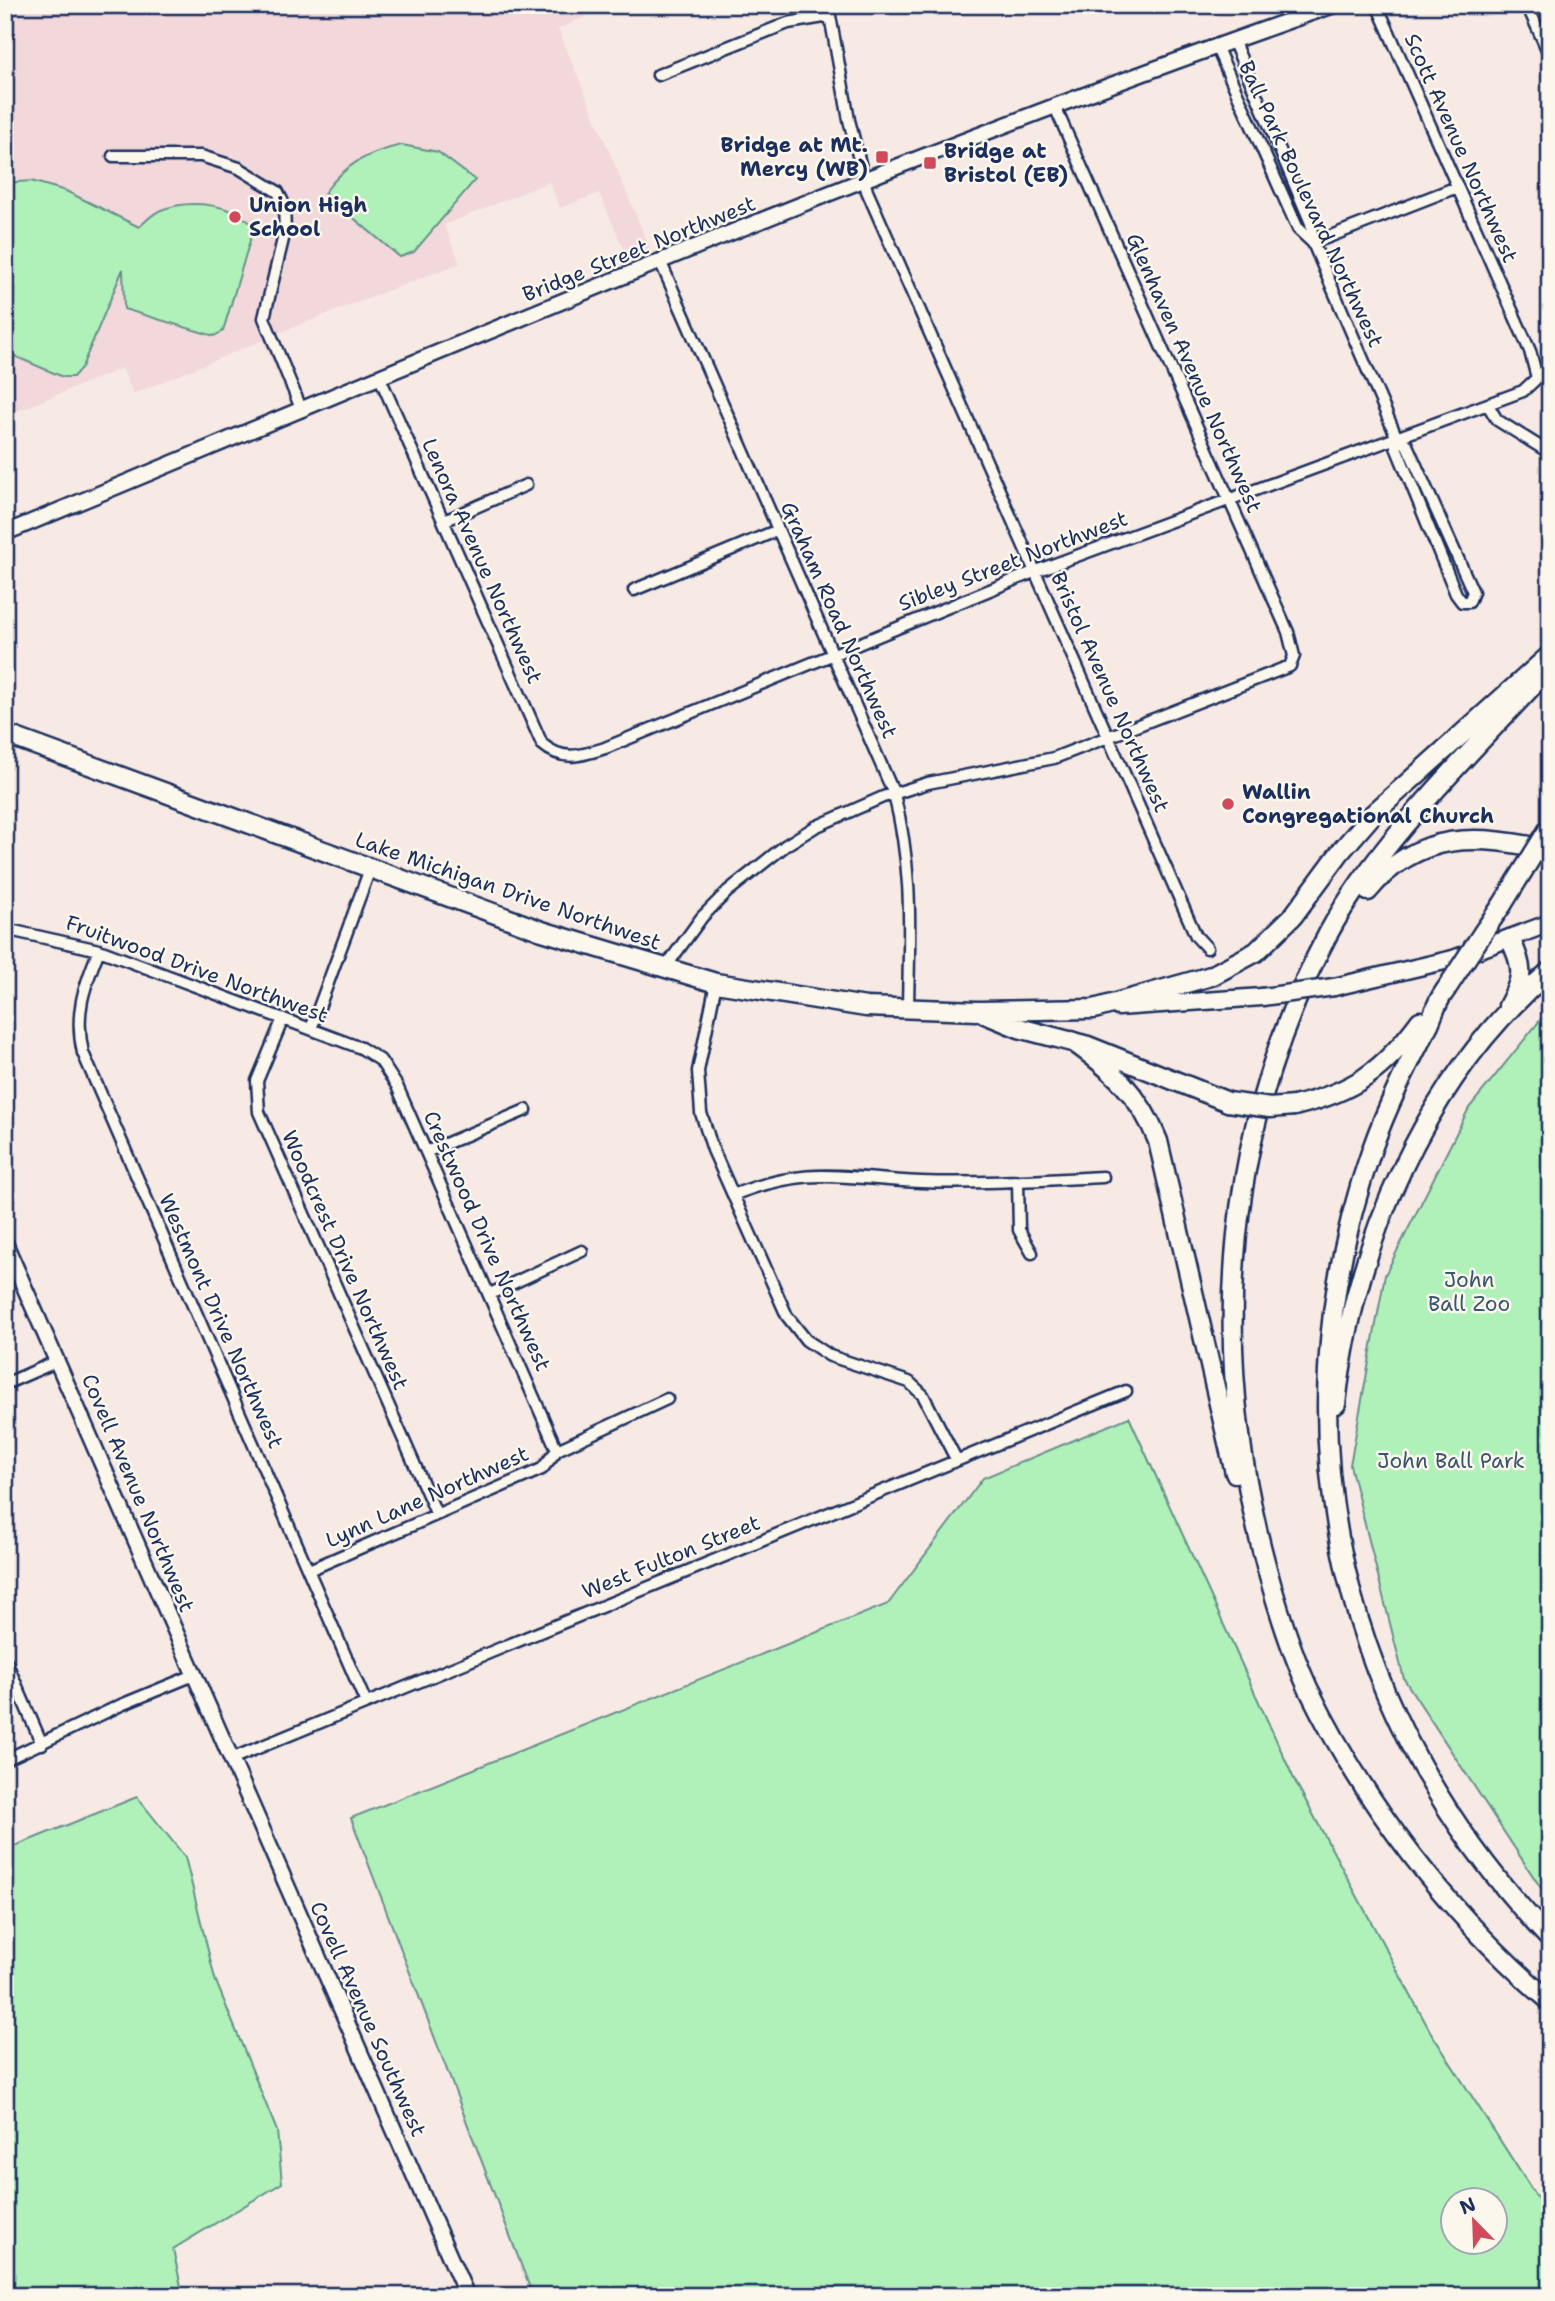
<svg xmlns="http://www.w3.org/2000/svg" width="1555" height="2301" viewBox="0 0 1555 2301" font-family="'Shantell Sans',sans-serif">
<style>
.built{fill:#f2d8da}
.green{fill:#b0f1ba;stroke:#66908c;stroke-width:2;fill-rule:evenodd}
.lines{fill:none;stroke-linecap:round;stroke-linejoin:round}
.street-casing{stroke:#1b2f5e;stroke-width:15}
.secondary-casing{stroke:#1b2f5e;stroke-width:19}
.primary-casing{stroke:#1b2f5e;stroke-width:21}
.highway-casing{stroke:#1b2f5e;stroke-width:23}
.street{stroke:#fbf7ec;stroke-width:10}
.secondary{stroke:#fbf7ec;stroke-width:14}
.primary{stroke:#fbf7ec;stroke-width:16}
.highway{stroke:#fbf7ec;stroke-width:18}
.primary-bridge-casing{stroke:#1b2f5e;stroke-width:21;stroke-linecap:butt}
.highway-bridge-casing{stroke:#1b2f5e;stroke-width:23;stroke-linecap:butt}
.primary-bridge{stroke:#fbf7ec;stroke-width:16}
.highway-bridge{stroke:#fbf7ec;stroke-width:18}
.poi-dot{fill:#d1495b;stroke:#fbf7ec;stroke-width:2.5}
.labels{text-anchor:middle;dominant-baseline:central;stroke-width:5;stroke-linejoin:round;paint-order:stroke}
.poi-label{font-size:21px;font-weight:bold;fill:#1b2f5e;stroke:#fbf7ec;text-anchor:start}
.street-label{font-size:21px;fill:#1b2f5e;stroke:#fbf7ec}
.park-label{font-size:21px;fill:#395670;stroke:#fbf7ec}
</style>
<rect width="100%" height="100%" fill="#f7e9e4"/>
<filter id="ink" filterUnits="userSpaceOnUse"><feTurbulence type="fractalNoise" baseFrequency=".0143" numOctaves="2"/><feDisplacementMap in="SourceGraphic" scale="14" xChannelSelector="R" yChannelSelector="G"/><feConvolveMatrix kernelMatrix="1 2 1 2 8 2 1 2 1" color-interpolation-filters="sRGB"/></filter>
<g filter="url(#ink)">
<path class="built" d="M 5,5 L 611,5 L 558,29 L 653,256 L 631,265 L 599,193 L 560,208 L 549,182 L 444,225 L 460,263 L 278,333 L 300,385 L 285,392 L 263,340 L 133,394 L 122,368 L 5,416 Z"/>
<path class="green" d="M 402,145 L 438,152 L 475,180 L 414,252 L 400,257 L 324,193 C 346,164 366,153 402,145 Z
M 31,181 L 66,191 L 139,227 C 146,221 153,213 161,210 C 190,199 234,203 254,227 L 223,331 L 214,336 L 124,309 L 123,269 L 82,367 L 73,377 L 63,377 L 5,352 L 5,183 Z
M 1550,1008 L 1550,1902 L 1404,1679 L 1350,1465 L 1385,1275 L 1469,1108 Z
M 1129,1417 L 1294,1779 L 1430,2031 L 1550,2218 L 1550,2296 L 533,2296 L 351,1818 L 888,1604 L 983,1478 ZM 1454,2200 L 1496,2200 L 1496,2242 L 1454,2242 Z
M 137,1797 L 185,1857 L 215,1979 L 277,2131 L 282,2183 L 173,2249 L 183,2296 L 5,2296 L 5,1850 Z"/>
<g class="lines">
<g class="street-casing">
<path id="street" d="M 828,5 L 849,120 L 867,191 L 1196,936 L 1207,948
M 1527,5 L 1550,56
M 1233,40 L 1311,223 L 1313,243
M 1216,46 L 1298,229 L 1313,243 L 1396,436 L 1407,445 L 1473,592 L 1469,602 L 1462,602 L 1456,594 L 1396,447 L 1396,436
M 658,75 L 788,23 L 830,16
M 113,156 L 201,156 L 239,168 L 278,192 L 284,204 L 285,231 L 264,318 L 302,411
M 1313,243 L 1457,187
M 661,263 L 894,794 C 914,874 909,930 908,1010
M 380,378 L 542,744 C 563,762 580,756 605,748 L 1036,571 L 1523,391 L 1537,378 L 1530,351 L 1377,5
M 1488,405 L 1497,420 L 1550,453
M 444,521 L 526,485
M 634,590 L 778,530
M 5,929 L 99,950 L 361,1048 L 380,1060 L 397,1086 L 557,1450
M 99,950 C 84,987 74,1013 83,1053 L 366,1703
M 665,968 L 702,917 L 728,891 L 786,845 L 815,827 L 883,797 L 928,783 L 1054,758 L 1290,666 L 1294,656 L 1288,632 L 1055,107
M 716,983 L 698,1071 L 701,1113 L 713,1150 L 787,1316 L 806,1340 L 830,1356 L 909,1382 L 923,1395 L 956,1459
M 282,1021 L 257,1081 L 259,1112 L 436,1513
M 311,1029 L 370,869
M 426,1152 L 526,1110
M 1018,1182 L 1019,1230 L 1032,1253
M 733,1195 C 812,1164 843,1179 921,1182 C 982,1184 1042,1180 1103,1177
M 490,1294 L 582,1251
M 5,1384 L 58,1361
M 309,1570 L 542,1469 L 557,1450 L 667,1399
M 5,1659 L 42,1744
M 231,1759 L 1126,1391
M 5,1760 L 121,1705 L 194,1675"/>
</g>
<g class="secondary-casing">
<path id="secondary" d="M 5,533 C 445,350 884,161 1334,5
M 5,1243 L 467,2296"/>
</g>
<g class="primary-casing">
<path id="primary" d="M 1334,987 L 1453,959 L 1550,923
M 1118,1007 L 1262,997"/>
</g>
<g class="highway-casing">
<path id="highway" d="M 1547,670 C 1476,748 1377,842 1328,934 C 1226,1125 1209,1342 1262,1550 C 1274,1597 1288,1644 1308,1688 C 1365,1805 1450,1916 1550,2001
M 5,734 L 542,931 L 716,983 L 866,1007 L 978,1011 L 1094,1009 L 1211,976 L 1256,952 L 1293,916 L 1341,851 L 1373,814 L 1550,655
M 1368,891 C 1419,829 1479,835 1550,850
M 1484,931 L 1502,905
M 1445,991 C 1437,1001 1434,1013 1429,1024 C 1408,1065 1387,1106 1372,1149 C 1272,1435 1342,1721 1550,1939
M 1508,1006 C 1523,978 1525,969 1510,939
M 985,1014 L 1019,1028 L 1088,1046 L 1228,1102
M 1072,1041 C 1112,1069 1140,1095 1158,1141 L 1235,1473
M 1294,1106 C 1354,1092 1384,1070 1420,1021
M 1336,1404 C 1354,1245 1425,1077 1550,971"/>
</g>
<use href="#street" class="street"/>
<use href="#secondary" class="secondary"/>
<use href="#primary" class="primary"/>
<use href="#highway" class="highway"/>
<g class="primary-bridge-casing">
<path id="primary-bridge" d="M 1262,997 L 1334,987"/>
</g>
<g class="highway-bridge-casing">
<path id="highway-bridge" d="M 1502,905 L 1550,827
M 1445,991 L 1484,931
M 1228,1102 L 1270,1108 L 1294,1106"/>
</g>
<use href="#primary-bridge" class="primary-bridge"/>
<use href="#highway-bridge" class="highway-bridge"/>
</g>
</g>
<g class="poi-dot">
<rect x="875" y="150" width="14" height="14" rx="3.5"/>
<rect x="923" y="156" width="14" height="14" rx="3.5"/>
<circle cx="235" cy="217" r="7"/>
<circle cx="1228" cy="804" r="7"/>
</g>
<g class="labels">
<g class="poi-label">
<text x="868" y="145" text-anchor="end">Bridge at Mt.<tspan x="868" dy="24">Mercy (WB)</tspan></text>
<text x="944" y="151">Bridge at<tspan x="944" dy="24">Bristol (EB)</tspan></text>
<text x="249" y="205">Union High<tspan x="249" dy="24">School</tspan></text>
<text x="1242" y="792">Wallin<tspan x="1242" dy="24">Congregational Church</tspan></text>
</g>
<g class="street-label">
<text transform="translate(1461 148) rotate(66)">Scott Avenue Northwest</text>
<text transform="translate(1311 204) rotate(65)">Ball Park Boulevard Northwest</text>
<text transform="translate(639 249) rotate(-22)">Bridge Street Northwest</text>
<text transform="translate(1194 373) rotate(66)">Glenhaven Avenue Northwest</text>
<text transform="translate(482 561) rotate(66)">Lenora Avenue Northwest</text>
<text transform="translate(1013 561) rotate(-21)">Sibley Street Northwest</text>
<text transform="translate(839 620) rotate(66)">Graham Road Northwest</text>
<text transform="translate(1110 692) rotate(66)">Bristol Avenue Northwest</text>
<text transform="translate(508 891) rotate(19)">Lake Michigan Drive Northwest</text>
<text transform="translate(197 969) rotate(20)">Fruitwood Drive Northwest</text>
<text transform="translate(487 1241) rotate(66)">Crestwood Drive Northwest</text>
<text transform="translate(345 1260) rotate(66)">Woodcrest Drive Northwest</text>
<text transform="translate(221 1321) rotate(66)">Westmont Drive Northwest</text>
<text transform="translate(138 1493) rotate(67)">Covell Avenue Northwest</text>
<text transform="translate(427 1497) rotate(-24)">Lynn Lane Northwest</text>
<text transform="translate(671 1557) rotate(-22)">West Fulton Street</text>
<text transform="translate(368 2019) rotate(66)">Covell Avenue Southwest</text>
</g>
<g class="park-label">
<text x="1469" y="1280">John<tspan x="1469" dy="24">Ball Zoo</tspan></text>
<text x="1451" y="1461">John Ball Park</text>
</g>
</g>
<rect width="1555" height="2301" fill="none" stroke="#fbf7ec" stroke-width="28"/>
<rect x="14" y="14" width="1527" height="2273" fill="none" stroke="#1b2f5e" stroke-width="2.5" filter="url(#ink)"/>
<g transform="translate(1474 2221) rotate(337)"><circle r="33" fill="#fbf7ec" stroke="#a1a7b3" stroke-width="2"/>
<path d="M0-5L12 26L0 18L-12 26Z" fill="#d1495b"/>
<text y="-10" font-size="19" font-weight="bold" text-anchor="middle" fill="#1b2f5e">N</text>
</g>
</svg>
